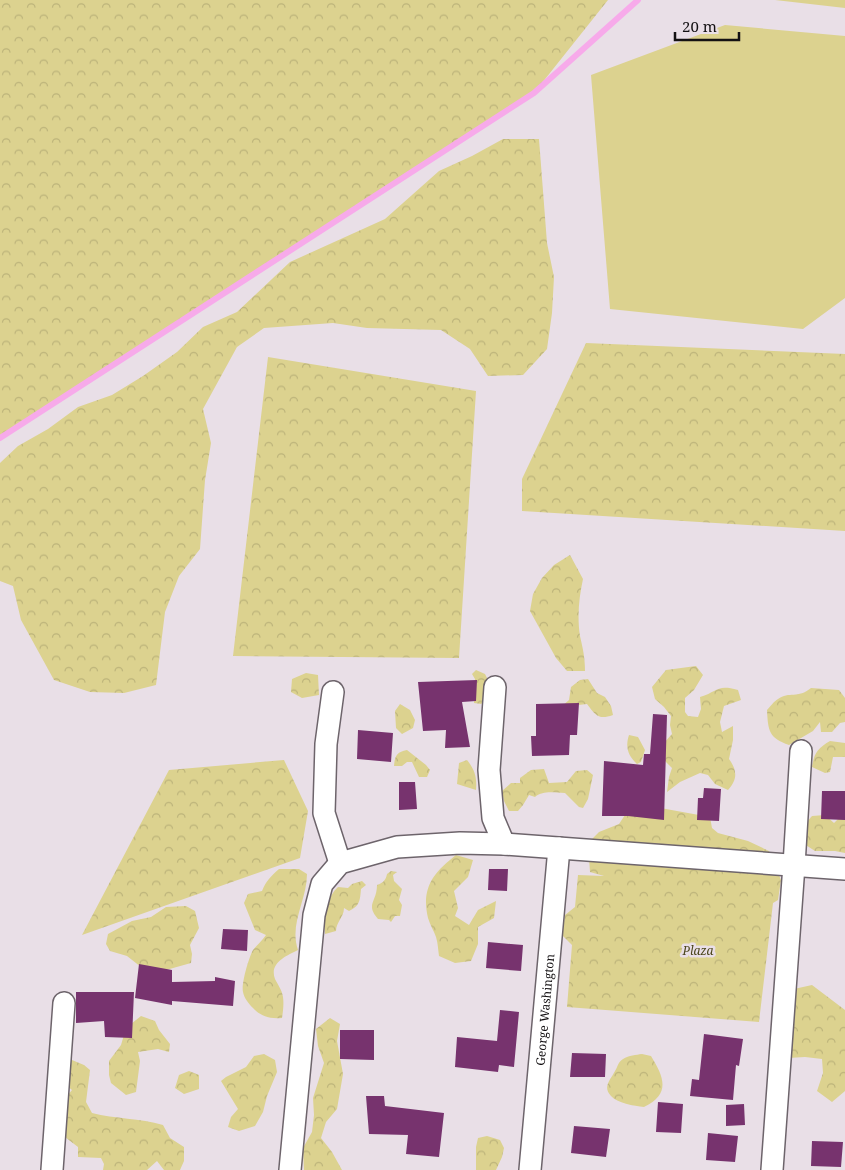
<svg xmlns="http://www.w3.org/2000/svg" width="845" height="1170" viewBox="0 0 845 1170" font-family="'Noto Serif',serif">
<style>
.grass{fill:#dcd28f}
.forest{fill:url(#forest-crowns)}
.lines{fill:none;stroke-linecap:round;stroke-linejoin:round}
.stream{stroke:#f7aaea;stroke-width:6}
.building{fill:#77336e}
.street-casing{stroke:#6d646b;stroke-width:24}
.street{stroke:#fff;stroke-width:21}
.labels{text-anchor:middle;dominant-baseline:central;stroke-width:5;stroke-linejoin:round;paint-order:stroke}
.park-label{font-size:12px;font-style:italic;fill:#4c461c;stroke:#e9dfe7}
.street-label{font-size:12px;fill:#141113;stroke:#e9dfe7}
</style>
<defs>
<pattern id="forest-crowns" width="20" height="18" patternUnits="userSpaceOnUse" patternTransform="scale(1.25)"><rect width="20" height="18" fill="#dcd28f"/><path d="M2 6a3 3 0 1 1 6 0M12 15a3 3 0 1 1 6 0" fill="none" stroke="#bcb37a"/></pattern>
</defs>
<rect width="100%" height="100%" fill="#e9dfe7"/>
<path class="grass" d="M 775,0 L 845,0 L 845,8 Z
M 725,25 L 845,36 L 845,298 L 803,329 L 610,309 L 591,75 Z"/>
<path class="forest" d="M 0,0 L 608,0 L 534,93 L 0,438 Z
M 503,139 L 539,139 L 547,243 L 554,277 L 552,313 L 547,349 L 523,375 L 488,376 L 470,349 L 441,330 L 367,328 L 333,323 L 264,328 L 237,347 L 203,409 L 211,443 L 205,480 L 200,549 L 179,576 L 165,612 L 156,685 L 124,693 L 90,692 L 54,680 L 21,620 L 13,586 L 0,581 L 0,463 L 18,446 L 48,429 L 78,407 L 112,395 L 143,376 L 177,352 L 203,327 L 237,312 L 290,262 L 385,219 L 439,171 L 472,156 Z
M 586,343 L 845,354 L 845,531 L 522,511 L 522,479 Z
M 268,357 L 476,391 L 459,658 L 233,656 Z
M 570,555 L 583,579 C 579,597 577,617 580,636 C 583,649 585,658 585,671 L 567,671 L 556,658 L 530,611 L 533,594 L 542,578 L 554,565 Z
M 696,666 L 703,675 L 694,690 L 685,698 L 685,712 L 688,716 L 698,717 L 701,709 L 700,697 C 718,692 716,684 738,690 L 741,700 L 724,706 L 720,722 L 722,732 L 733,726 L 733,740 L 729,759 C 737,770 738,779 728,790 L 715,784 L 708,775 L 700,773 L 680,782 L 667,792 L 669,777 L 672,768 L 663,759 L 663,744 L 672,734 L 670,725 L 671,716 L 664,707 L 655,699 L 652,687 L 666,670 Z
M 476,670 L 485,674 L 488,680 L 486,700 L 481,704 L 474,703 L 475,679 L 472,674 Z
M 306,673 L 318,675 L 319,695 L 302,698 L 291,692 L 292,679 Z
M 588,679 L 597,693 L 605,697 L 611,706 L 613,715 C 599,720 596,716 587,704 L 561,707 L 569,700 L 571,687 L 580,680 Z
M 811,688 L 839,690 L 845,698 L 845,722 L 840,723 L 832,732 L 821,732 L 820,722 L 813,731 L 789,745 C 769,738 768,731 767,710 C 770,707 774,701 778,699 C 789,691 798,699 811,688 Z
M 400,704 L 410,710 L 415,720 L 413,728 L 402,734 L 396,728 L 395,711 Z
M 629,735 L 638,737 L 645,750 L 641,762 L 637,764 C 628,756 625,747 629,735 Z
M 830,741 L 845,743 L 845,757 L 833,757 L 830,772 L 825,773 L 812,767 C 814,753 818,748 830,741 Z
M 407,750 L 426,765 L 430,770 L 427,777 L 419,777 L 412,762 L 407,762 L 402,766 L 394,766 C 395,755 397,752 407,750 Z
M 284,760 L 308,811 L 300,858 L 82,935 L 169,770 Z
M 467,760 C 475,770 477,777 476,790 L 457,784 L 459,763 Z
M 544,769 L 549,783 L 567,782 L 576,771 L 587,770 L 593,775 L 588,799 L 583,808 L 579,807 L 565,793 C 554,793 544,790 535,797 L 529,795 L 523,805 L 518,811 L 509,811 L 504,801 L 502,791 L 511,783 L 520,783 L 520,778 L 531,770 Z
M 633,803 L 710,817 L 712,828 L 718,833 L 748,841 L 769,851 L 781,880 L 778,900 L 773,903 L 759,1022 L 567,1007 L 572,945 L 562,935 L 565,915 L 575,907 L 578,875 L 604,876 L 590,872 L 589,858 L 592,839 L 599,832 L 619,824 Z
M 845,803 L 845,853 L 835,851 L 815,851 L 798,840 L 801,829 L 812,816 L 825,815 L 834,823 L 843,814 Z
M 456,855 L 473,860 L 468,877 L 454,891 L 458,908 L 455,916 L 469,925 L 478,910 L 496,901 L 494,918 L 478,927 L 478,944 L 471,961 L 455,963 L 439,956 C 438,950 438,943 436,937 C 434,931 430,925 428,918 C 421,888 433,873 456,855 Z
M 279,869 L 299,869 L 307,874 C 307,900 289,924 298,950 C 286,956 269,963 275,979 C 278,985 282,990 283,997 C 284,1004 283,1011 282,1018 C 271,1019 261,1017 253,1008 C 249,1004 244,998 243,992 C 241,984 249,957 253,950 C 257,945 262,941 266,935 L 255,930 L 244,903 L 248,894 L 262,891 C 266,881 271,876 279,869 Z
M 391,871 L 397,872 L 393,875 L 394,881 L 402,889 L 399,900 L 402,905 L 400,916 L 395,916 L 391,922 L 389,920 L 378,919 C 365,904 377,902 377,885 C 383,883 386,880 387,874 Z
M 362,881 L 366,885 L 361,889 C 360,900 360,906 349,911 L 344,908 C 344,917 336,922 336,931 L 325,934 C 323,918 326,898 338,887 L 348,888 L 352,884 Z
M 186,906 L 195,911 L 199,928 L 190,945 L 192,954 L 191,963 L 166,970 L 141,967 L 127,956 L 110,951 L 106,944 L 108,934 L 132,921 L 151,917 L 166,907 Z
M 812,985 L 845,1010 L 845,1091 L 832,1102 L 817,1091 L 823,1073 L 822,1059 L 805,1057 L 788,1058 L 794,989 Z
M 141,1016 L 155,1021 L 159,1030 L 170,1044 L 169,1052 L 158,1049 L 138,1052 L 140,1061 L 136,1092 L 126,1095 L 111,1083 L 109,1075 L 109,1061 L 121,1045 L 126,1028 Z
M 330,1018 L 340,1024 L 337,1041 L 343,1074 L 337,1109 L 326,1122 L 321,1138 L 332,1152 L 342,1170 L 304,1170 L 303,1148 L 312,1132 L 314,1115 L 313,1098 L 324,1063 L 318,1046 L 316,1029 Z
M 264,1054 L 275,1060 L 277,1072 L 267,1096 L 263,1112 L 255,1126 L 239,1131 L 228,1127 L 231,1117 L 238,1109 L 221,1081 L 226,1077 L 246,1067 L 254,1056 Z
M 642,1054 L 651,1056 C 664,1077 671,1094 644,1107 C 634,1106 617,1103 611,1096 C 602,1087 611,1079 615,1071 C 618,1066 618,1062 623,1059 C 629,1055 636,1055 642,1054 Z
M 72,1060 L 84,1065 L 90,1070 L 86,1102 L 92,1113 C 115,1119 140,1118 163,1125 L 170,1138 L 184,1147 L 184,1161 L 180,1170 L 164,1170 L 157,1161 L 147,1170 L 103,1170 L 104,1164 L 101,1158 L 78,1157 L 78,1147 L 61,1134 L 67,1096 L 72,1090 L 66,1085 L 67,1062 Z
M 189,1071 L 199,1075 L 199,1089 L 184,1094 L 175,1088 L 179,1075 Z
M 487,1136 L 500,1140 L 504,1148 L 502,1157 L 496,1170 L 476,1170 L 476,1147 L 478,1138 Z"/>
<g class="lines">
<path class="stream" d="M 0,438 L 534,93 L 638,0"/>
</g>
<path class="building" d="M 477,680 L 476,701 L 462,702 L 470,747 L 445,748 L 446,730 L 423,731 L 418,682 Z
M 579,703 L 577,735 L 570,735 L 569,755 L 532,756 L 531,736 L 536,736 L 536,704 Z
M 653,714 L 667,715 L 664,820 L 628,816 L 602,816 L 604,761 L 643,765 L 644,754 L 650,754 Z
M 358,730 L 393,733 L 391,762 L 357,759 Z
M 399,782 L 415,782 L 417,809 L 399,810 Z
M 704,788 L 721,789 L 719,821 L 697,820 L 698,798 L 703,798 Z
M 822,791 L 845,791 L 845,820 L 821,819 Z
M 489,869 L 508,869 L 507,891 L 488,890 Z
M 223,929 L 248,930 L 247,951 L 221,949 Z
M 488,942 L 523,945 L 521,971 L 486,968 Z
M 139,964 L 172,970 L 172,982 L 215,981 L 215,977 L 235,981 L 233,1006 L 172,1001 L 172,1005 L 135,998 Z
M 76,992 L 134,992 L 132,1038 L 105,1037 L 104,1021 L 76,1023 Z
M 500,1010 L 519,1012 L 514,1067 L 499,1065 L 498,1072 L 455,1067 L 457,1037 L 497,1041 Z
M 340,1030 L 374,1030 L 374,1060 L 340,1059 Z
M 704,1034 L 743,1039 L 739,1066 L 736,1065 L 733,1100 L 690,1096 L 692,1079 L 699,1080 Z
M 572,1053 L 606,1054 L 605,1077 L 570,1077 Z
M 366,1096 L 384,1096 L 385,1106 L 444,1113 L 439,1157 L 406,1154 L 408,1135 L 369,1134 Z
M 658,1102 L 683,1104 L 681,1133 L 656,1132 Z
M 744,1104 L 745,1125 L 726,1126 L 726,1105 Z
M 574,1126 L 610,1129 L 606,1157 L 571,1153 Z
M 708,1133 L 738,1136 L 735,1162 L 706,1160 Z
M 812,1141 L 843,1142 L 841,1167 L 811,1166 Z"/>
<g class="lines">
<g class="street-casing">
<g id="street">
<path d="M 495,687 L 489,770 L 493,818 L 504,844"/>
<path d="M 333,692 L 326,744 L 324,813 L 340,863"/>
<path d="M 52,1170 L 64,1003"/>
<path d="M 290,1170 L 314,915 L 322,884 L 340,863 L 397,847 L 460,843 L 504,844 L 845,869"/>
<path id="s1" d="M 530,1170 L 559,848"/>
<path d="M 772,1170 L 794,865 L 801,751"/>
</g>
</g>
<use href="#street" class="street"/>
</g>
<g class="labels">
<g class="park-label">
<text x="698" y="950">Plaza</text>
</g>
<g class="street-label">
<text stroke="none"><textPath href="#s1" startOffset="161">George Washington</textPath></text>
</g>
</g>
<path d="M675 32v8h64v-8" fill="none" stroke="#141113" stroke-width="2.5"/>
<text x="682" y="32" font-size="15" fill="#141113" stroke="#e9dfe7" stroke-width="4" paint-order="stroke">20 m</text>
</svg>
